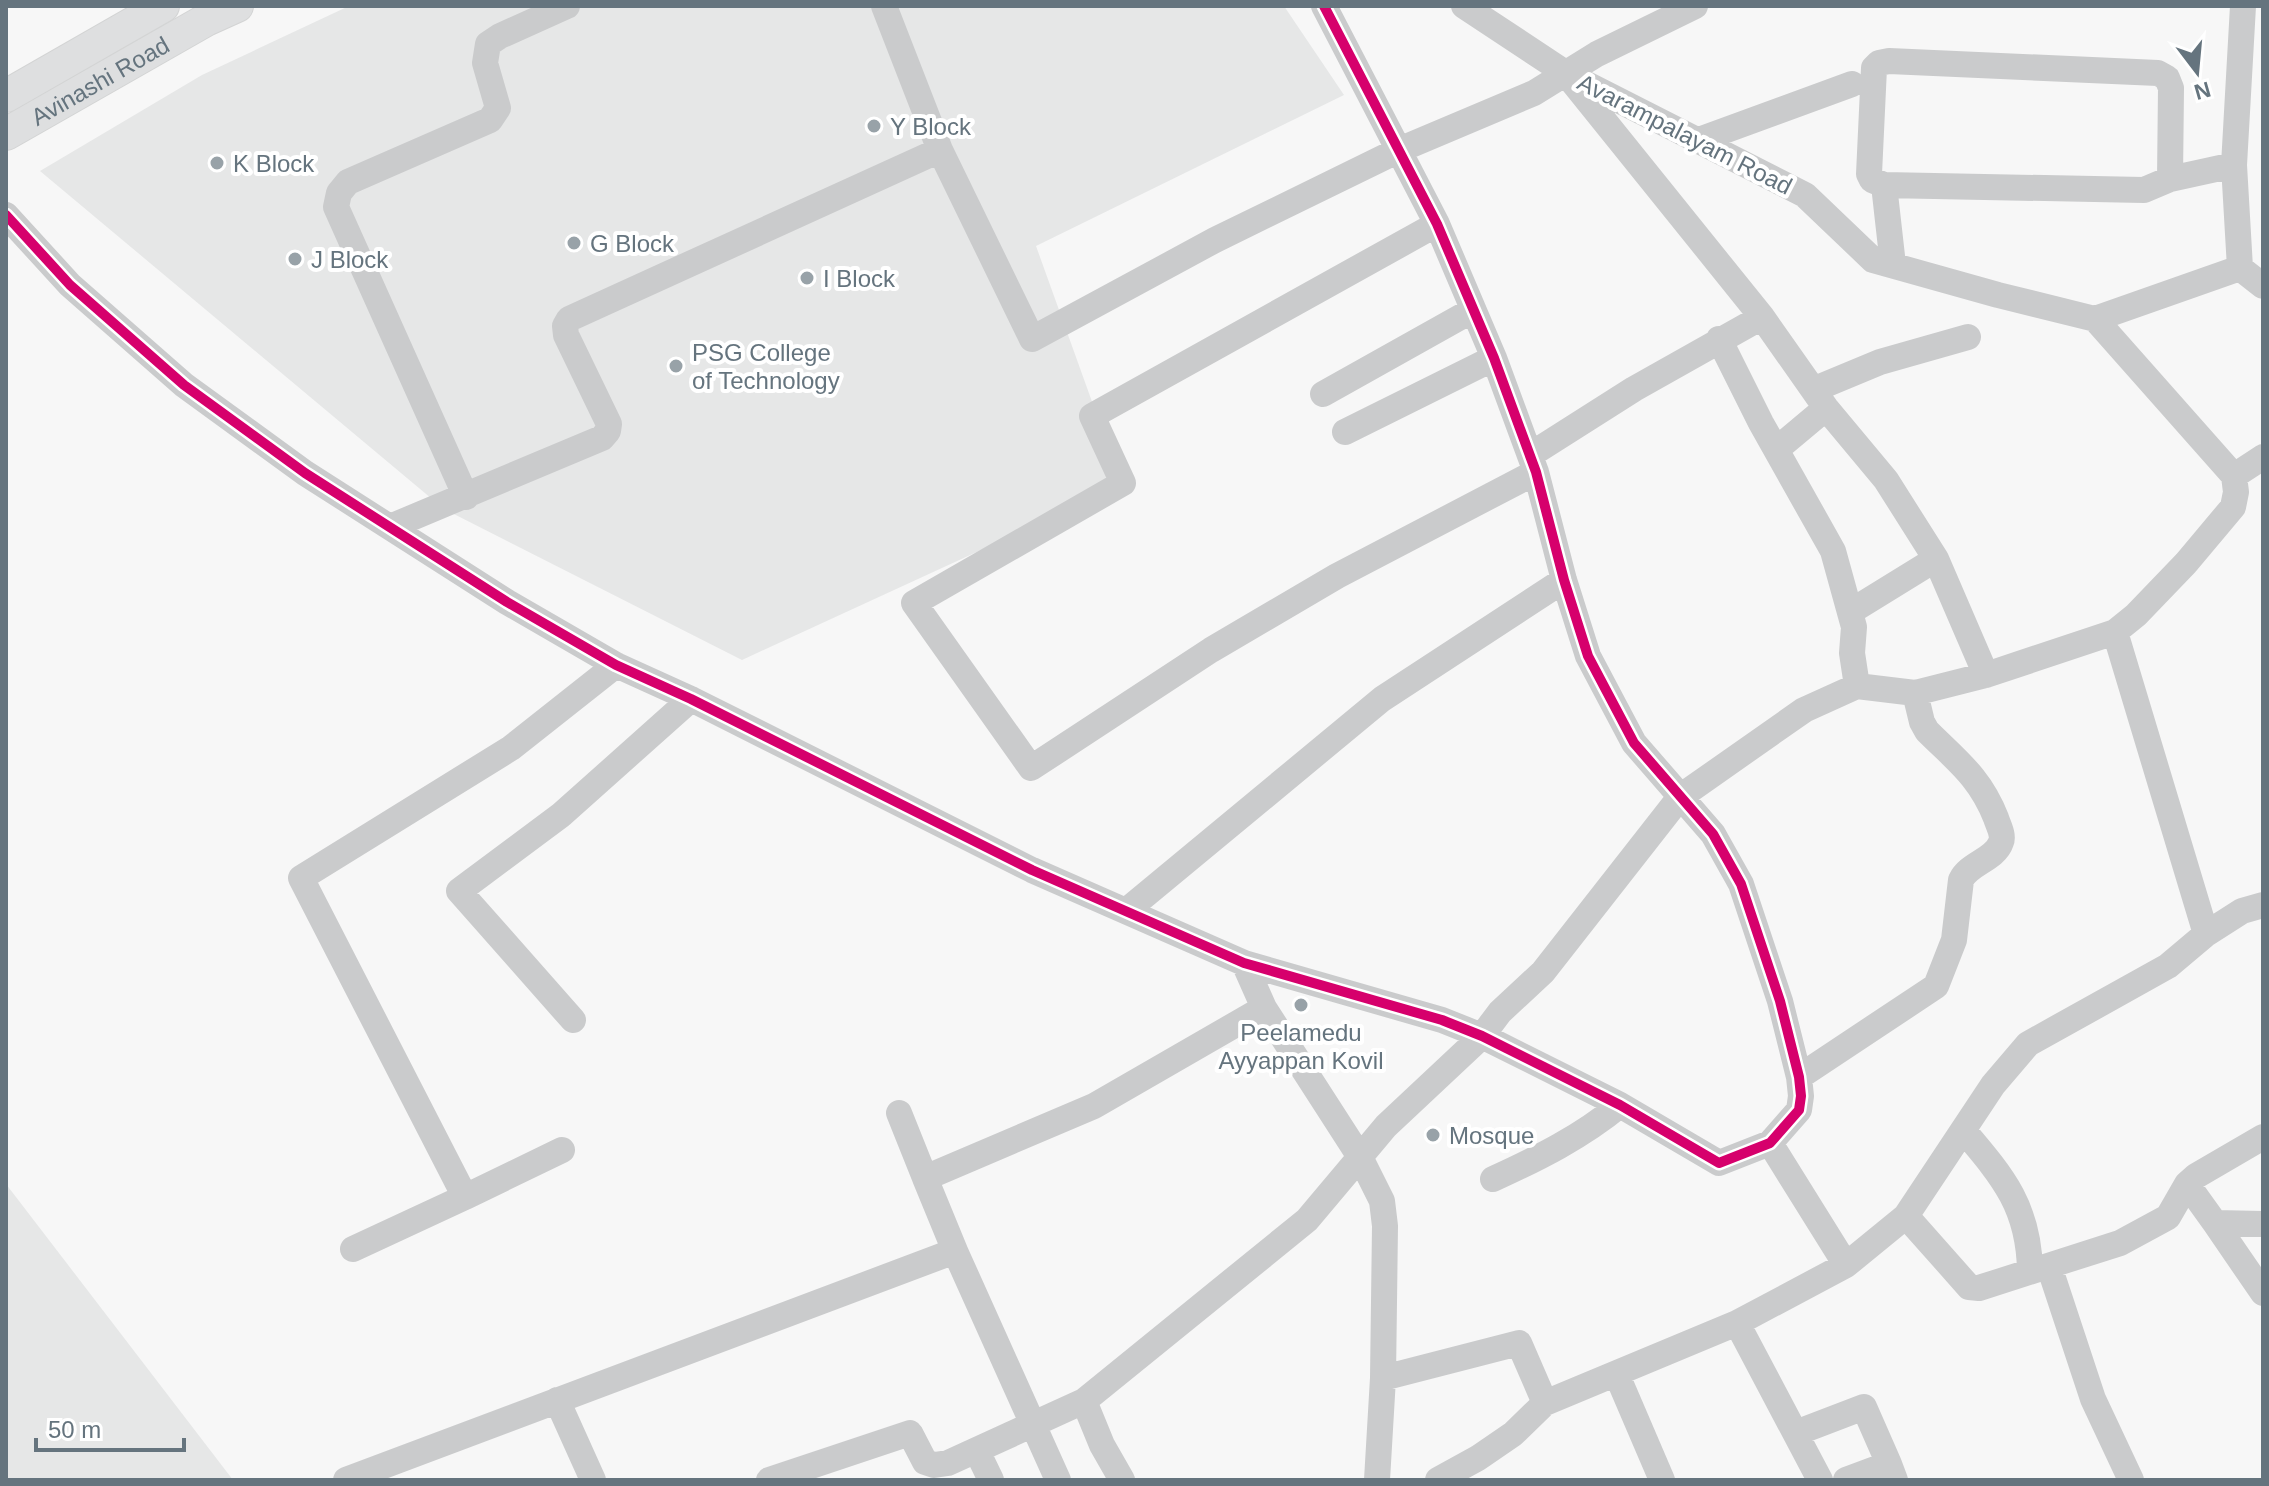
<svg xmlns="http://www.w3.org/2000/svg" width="2269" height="1486" viewBox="0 0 2269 1486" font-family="Helvetica,sans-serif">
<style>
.built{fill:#e6e7e7}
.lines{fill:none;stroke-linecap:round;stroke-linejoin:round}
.major-casing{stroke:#d3d4d4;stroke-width:34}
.minor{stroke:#cacbcc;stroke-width:26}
.major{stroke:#dedfe0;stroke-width:32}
.cycleway-casing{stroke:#fff;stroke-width:15}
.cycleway{stroke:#d6006c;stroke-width:10}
.poi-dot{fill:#98a2a8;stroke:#fff;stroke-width:3}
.labels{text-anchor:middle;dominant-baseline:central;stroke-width:8;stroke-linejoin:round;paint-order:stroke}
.street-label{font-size:24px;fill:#65747e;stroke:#fff}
.poi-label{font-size:24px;fill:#65747e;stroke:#fff;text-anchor:start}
</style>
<rect width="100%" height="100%" fill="#f7f7f7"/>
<path class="built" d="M 349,6 L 1284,6 L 1344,95 L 1036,246 L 1122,485 L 742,660 L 444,509 L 40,171 L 202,75 Z
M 6,1184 L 233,1480 L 6,1480 Z"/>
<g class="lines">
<g class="major-casing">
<g id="major">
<path d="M 6,96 L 163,6"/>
<path id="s1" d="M 6,134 L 206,20 L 237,6"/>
</g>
</g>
<path class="minor" d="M 884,6 L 940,150 L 1032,339 L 1215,240 L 1399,150 L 1534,93 L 1597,54 L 1695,6
M 1464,6 L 1567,74 L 1805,195 L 1873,260 L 1998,295 L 2095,319 L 2240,268 L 2263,286
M 1572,81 L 1762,317 L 1826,408 L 1886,480 L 1936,559 L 1986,675
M 1699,140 L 1852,84
M 1884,185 L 1872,180 L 1869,174 L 1874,68 L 1879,63 L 1889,61 L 2158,73 L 2167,78 L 2171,88 L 2170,179
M 6,215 L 70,285 L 184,385 L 305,473 L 507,602 L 616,665 L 691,699 L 1032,870 L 1244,963 L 1442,1020 L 1482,1036 L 1620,1105 L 1719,1163 L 1770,1143 L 1799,1110 L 1801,1096 L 1799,1077 L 1780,1001 L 1741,884 L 1713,834 L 1634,743 L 1588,656 L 1564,580 L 1536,472 L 1494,358 L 1437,224 L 1324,6
M 1437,224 L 1092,416 L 1123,483 L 914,603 L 1031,768 L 1211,650 L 1337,576 L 1536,472
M 1893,265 L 1884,185 L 2144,190 L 2170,179 L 2234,165
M 2240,268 L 2234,165 L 2243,6
M 2095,319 L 2234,476
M 1719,339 L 1761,423 L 1833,551 L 1854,627 L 1852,653 L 1857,686
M 1815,389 L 1880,362 L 1968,337
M 1323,394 L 1473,310
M 1345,432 L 1494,358
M 1777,449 L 1826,408
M 1530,455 L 1634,389 L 1762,317
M 466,497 L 336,207 L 339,193 L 348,182 L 490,120 L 498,108 L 485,63 L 488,44 L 500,36 L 567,6
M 390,527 L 602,438 L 608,431 L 609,424 L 566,335 L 565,326 L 569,319 L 940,150
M 1850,612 L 1936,559
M 2115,632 L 2206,934
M 1126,911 L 1382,699 L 1564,580
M 573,1020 L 459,891 L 561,815 L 691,699
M 1799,1077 L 1936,986 L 1954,940 L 1961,880 C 1969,863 1995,860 2001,842 C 2004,835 1998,825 1996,818 C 1980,777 1957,761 1927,731 L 1922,722 L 1915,693
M 899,1113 L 925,1178
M 1964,1131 C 2003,1177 2029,1207 2030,1271
M 1770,1143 L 1846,1265
M 1493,1179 C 1539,1158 1581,1137 1620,1105
M 2187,1184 L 2215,1223 L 2263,1224
M 465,1197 L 562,1150
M 1906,1216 L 1969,1287 L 1979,1288 L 2120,1243 L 2168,1217 L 2187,1184 L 2196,1176 L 2263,1137
M 2215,1223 L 2263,1293
M 353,1249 L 465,1197 L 301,878 L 511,748 L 616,665
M 955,1251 L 1058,1480
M 2049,1266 L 2093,1399 L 2131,1480
M 1737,1323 L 1820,1480
M 1617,1375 L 1662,1480
M 1383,1378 L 1519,1343 L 1545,1403
M 557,1400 L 593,1480
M 1084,1401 L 1102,1445 L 1122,1480
M 1796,1433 L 1864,1407 L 1889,1464
M 977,1451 L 991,1480
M 346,1480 L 955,1251 L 925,1178 L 1094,1106 L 1264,1008
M 769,1480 L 910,1433 L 925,1462 L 934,1465 L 948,1463 L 1084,1401 L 1307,1220 L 1360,1157 L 1264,1008 L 1244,963
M 1377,1480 L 1383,1378 L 1385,1226 L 1382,1201 L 1360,1157 L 1386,1126 L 1482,1036 L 1500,1012 L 1543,972 L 1680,797 L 1804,710 L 1857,686 L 1915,693 L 1986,675 L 2115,632 L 2136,615 L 2186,563 L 2233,507 L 2236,492 L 2234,476 L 2263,457
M 1438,1480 L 1478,1458 L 1513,1434 L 1545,1403 L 1737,1323 L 1846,1265 L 1906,1216 L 1993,1085 L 2028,1044 L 2168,966 L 2206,934 L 2242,911 L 2263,905
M 1846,1480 L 1889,1464 L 1895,1480"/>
<use href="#major" class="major"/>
<g class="cycleway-casing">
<path id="cycleway" d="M 6,215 L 70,285 L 184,385 L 305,473 L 507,602 L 616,665 L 691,699 L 1032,870 L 1244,963 L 1442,1020 L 1482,1036 L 1620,1105 L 1719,1163 L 1770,1143 L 1799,1110 L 1801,1096 L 1799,1077 L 1780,1001 L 1741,884 L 1713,834 L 1634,743 L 1588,656 L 1564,580 L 1536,472 L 1494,358 L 1437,224 L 1324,6"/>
</g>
<use href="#cycleway" class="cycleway"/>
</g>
<g class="poi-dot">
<circle cx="874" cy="126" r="8"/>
<circle cx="217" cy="163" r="8"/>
<circle cx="574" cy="243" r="8"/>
<circle cx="295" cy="259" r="8"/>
<circle cx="807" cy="278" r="8"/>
<circle cx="676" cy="366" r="8"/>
<circle cx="1301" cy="1005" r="8"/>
<circle cx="1433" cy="1135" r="8"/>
</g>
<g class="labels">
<g class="street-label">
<text stroke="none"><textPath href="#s1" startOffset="108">Avinashi Road</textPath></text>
<text transform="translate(1685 134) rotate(27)">Avarampalayam Road</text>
</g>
<g class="poi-label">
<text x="890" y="126">Y Block</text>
<text x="233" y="163">K Block</text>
<text x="590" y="243">G Block</text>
<text x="311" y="259">J Block</text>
<text x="823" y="278">I Block</text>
<text x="692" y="352">PSG College<tspan x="692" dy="28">of Technology</tspan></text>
<text x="1301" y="1032" text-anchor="middle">Peelamedu<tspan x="1301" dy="28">Ayyappan Kovil</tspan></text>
<text x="1449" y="1135">Mosque</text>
</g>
</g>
<rect width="2269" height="1486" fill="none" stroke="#65747e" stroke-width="16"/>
<g transform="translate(2197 72) rotate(164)" stroke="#ffffff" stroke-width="6" paint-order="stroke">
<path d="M0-6L14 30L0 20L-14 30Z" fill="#65747e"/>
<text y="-12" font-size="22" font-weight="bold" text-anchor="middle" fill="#65747e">N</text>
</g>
<path d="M36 1438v12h148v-12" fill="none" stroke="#65747e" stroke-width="4"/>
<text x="48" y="1438" font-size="24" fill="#65747e" stroke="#ffffff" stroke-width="6" paint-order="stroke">50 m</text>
</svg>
